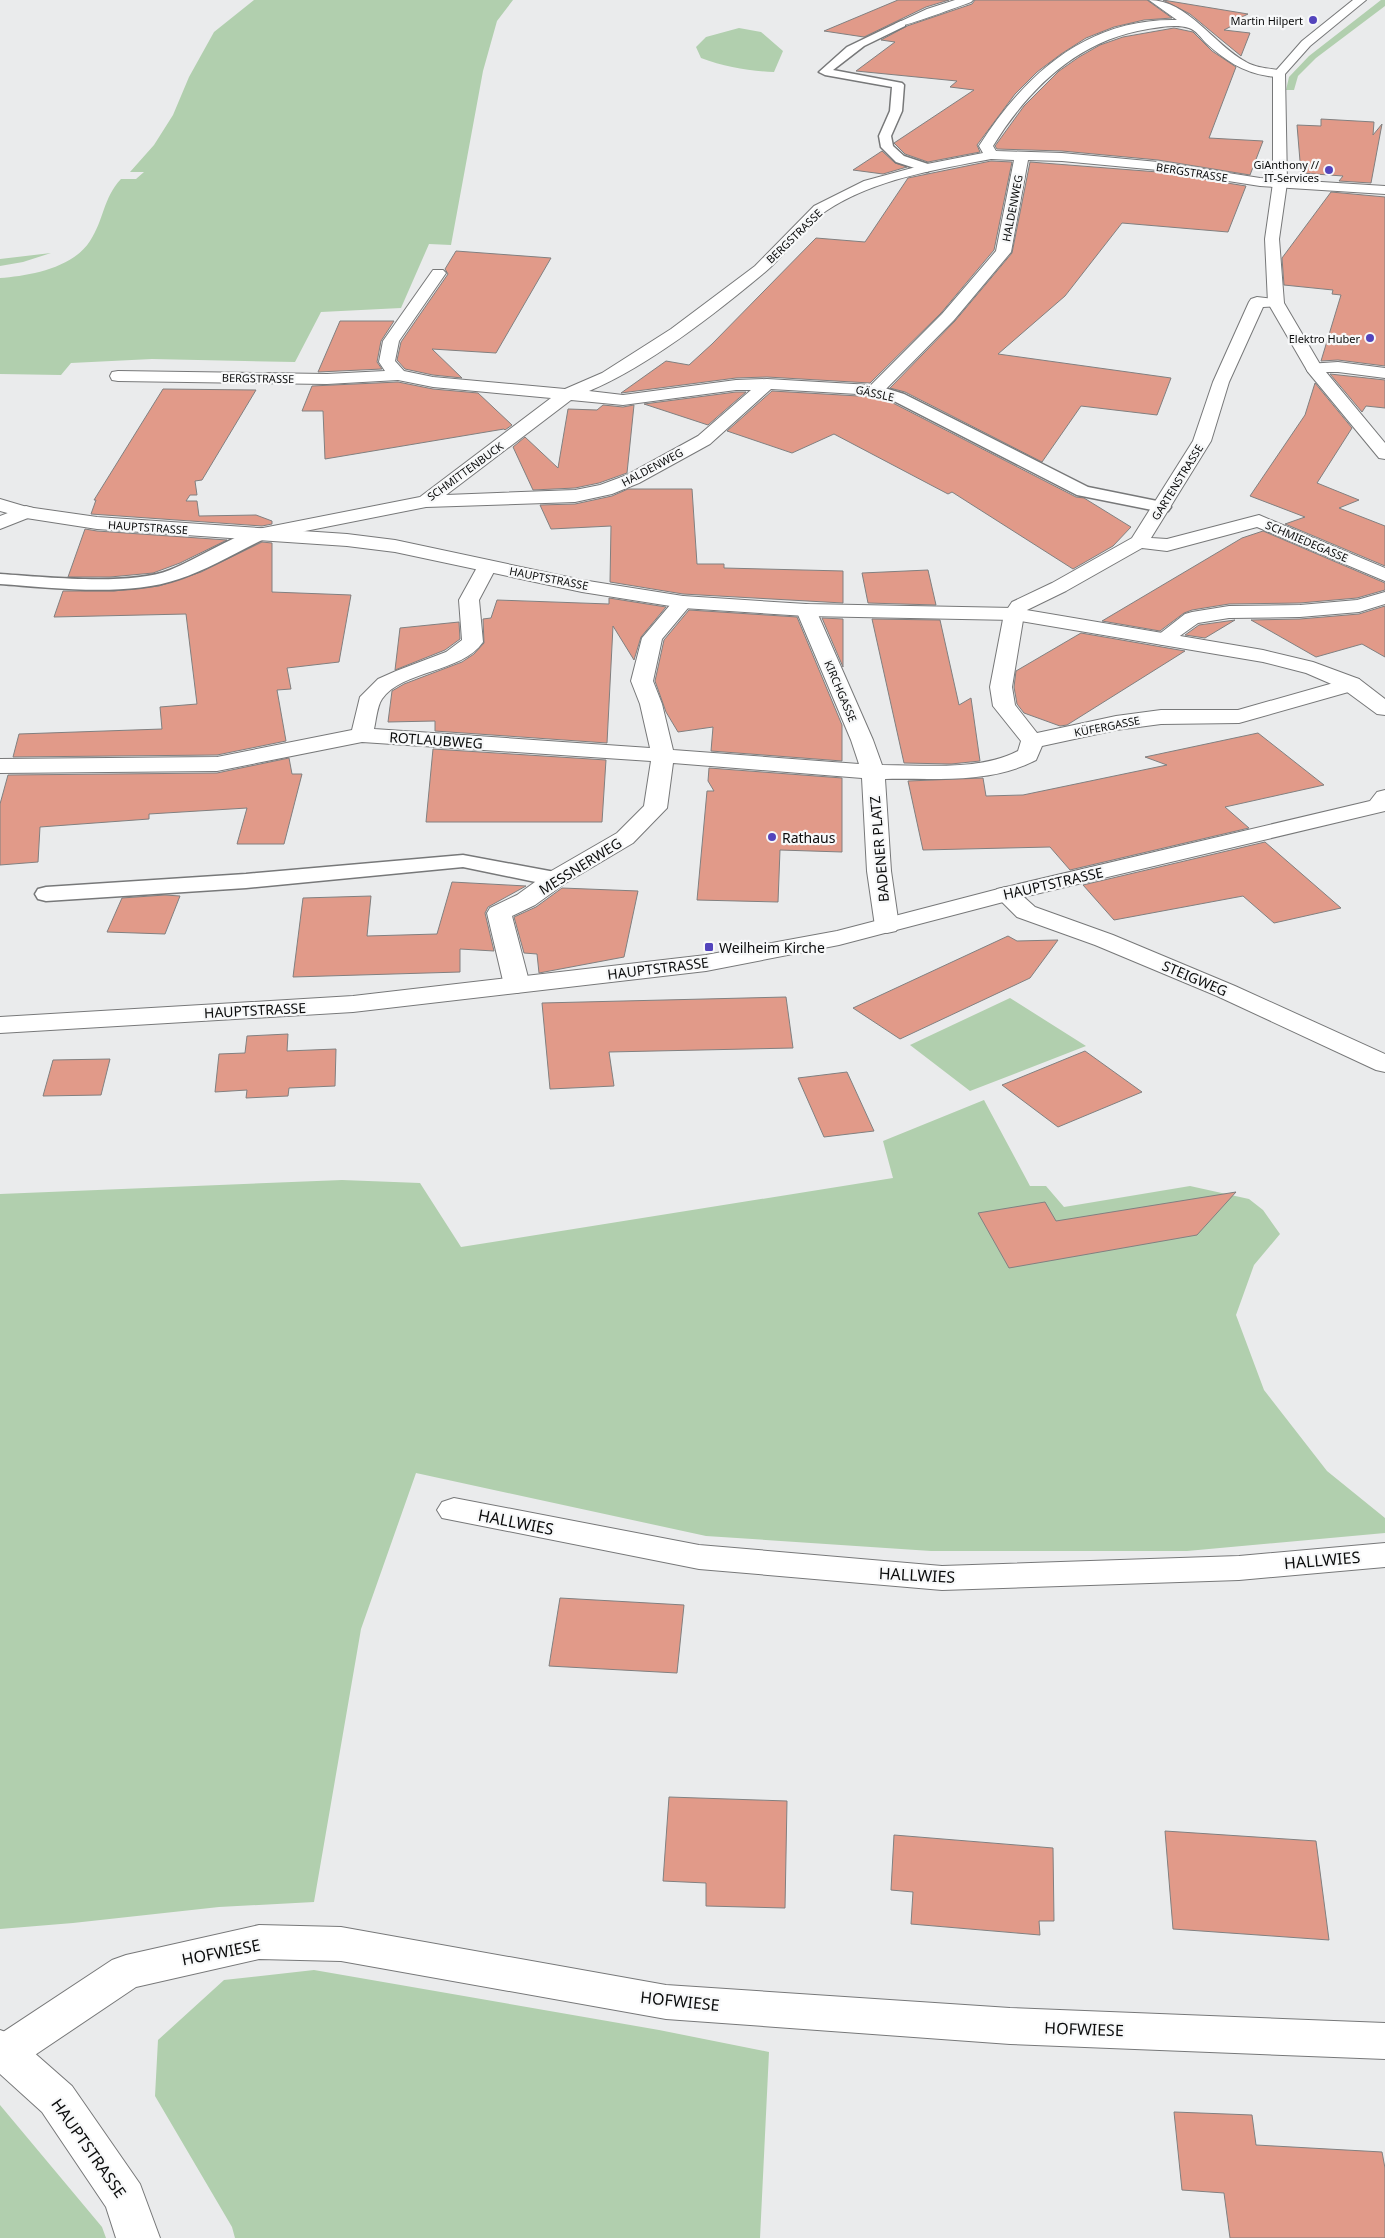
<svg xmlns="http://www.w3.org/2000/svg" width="1385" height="2238" viewBox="0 0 1385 2238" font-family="'Noto Sans',sans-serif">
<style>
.green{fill:#b1cfae}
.building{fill:#e19a89;stroke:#818080}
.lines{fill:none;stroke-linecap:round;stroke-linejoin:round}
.lane-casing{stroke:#777879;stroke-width:3}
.street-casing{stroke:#777879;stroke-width:2}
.secondary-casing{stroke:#777879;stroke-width:2}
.lane{fill:#fff;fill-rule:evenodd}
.street{fill:#fff;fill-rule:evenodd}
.secondary{fill:#fff;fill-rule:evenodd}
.poi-dot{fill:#5344bc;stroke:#f7f8f9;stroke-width:2}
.labels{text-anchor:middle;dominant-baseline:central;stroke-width:4.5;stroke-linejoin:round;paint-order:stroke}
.far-poi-label{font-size:11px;fill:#0b0c0c;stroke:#f7f8f9;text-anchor:end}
.far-street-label{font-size:11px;fill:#0b0c0c;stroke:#f7f8f9}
.street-label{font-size:14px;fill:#0b0c0c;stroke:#f7f8f9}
.poi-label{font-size:14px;fill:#0b0c0c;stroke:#f7f8f9;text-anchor:start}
.near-street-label{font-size:16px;fill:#0b0c0c;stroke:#f7f8f9}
</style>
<rect width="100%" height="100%" fill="#eaebec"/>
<path class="green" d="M 254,0 L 513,0 L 497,21 L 483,71 L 451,245 L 429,244 L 401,308 L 321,312 L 295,362 L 152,359 L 71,363 L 61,375 L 0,374 L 0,278 C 29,276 73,268 90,241 C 104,220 103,198 121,179 L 136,179 L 144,172 L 130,172 L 154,145 L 173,115 L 189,77 L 214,32 Z
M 1381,0 L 1385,0 L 1385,6 L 1316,58 L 1298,76 L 1294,90 L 1286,90 L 1289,77 L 1309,56 Z
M 739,28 L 761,32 L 783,51 L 774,72 C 749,71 725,67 701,58 L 696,47 L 706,37 Z
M 51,253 L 23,262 L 0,266 L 0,259 Z
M 1010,998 L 1086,1046 L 970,1091 L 910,1045 Z
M 984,1100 L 1030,1186 L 1046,1186 L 1064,1207 L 1190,1186 L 1249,1199 L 1263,1210 L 1280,1234 L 1254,1265 L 1236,1315 L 1264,1390 L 1327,1471 L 1385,1518 L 1385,1533 L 1187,1551 L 931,1551 L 706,1536 L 416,1473 L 361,1629 L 314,1902 L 219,1907 L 73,1923 L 0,1929 L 0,1194 L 342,1180 L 420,1183 L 461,1247 L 893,1178 L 883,1141 Z
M 314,1970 L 659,2030 L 769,2052 L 760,2238 L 235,2238 L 232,2227 L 155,2096 L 158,2040 L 224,1980 Z
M 0,2105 L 102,2227 L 106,2238 L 0,2238 Z"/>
<path class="building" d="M 898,0 L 949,0 L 926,7 L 864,37 L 824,31 Z
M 975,0 L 1147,0 L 1172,18 L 1144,20 L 1114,27 L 1086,38 L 1061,54 L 1037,72 L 1015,94 L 977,145 L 980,152 L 928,162 L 905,154 L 894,143 L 974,90 L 950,87 L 957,81 L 856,71 L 895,42 L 881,40 L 907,26 L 972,4 Z
M 1163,0 L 1248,14 L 1242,17 L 1247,18 L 1224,30 L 1250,33 L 1241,56 L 1190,14 Z
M 1174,28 L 1193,32 L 1212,51 L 1236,67 L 1209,138 L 1263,141 L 1250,175 L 1158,160 L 1062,151 L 997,149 L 995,146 L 1024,106 L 1059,71 L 1079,57 L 1100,45 L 1123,37 Z
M 1321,119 L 1374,122 L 1373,135 L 1382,124 L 1371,183 L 1339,181 L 1343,176 L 1301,173 L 1297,125 L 1321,126 Z
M 882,151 L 895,163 L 907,167 L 883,174 L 853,170 Z
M 991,161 L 1012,162 L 994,250 L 941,313 L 870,383 L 767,377 L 736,378 L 621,393 L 666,361 L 689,365 L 712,344 L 816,238 L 865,242 L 908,178 Z
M 1030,162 L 1158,172 L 1246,186 L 1228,232 L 1122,223 L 1065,296 L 998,354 L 1171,378 L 1157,415 L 1081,406 L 1042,462 L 905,392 L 890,388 L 955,321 L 1012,253 Z
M 1331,192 L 1385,197 L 1385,366 L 1338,360 L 1321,361 L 1341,295 L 1332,294 L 1333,290 L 1284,285 L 1282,258 Z
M 456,251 L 551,258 L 496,353 L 432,349 L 462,378 L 433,375 L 405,369 L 397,360 L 401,342 L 448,274 L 445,269 Z
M 340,321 L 394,321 L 381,341 L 377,362 L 382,369 L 318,372 Z
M 1330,374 L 1385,380 L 1385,408 L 1366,406 L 1362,412 Z
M 398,382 L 433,389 L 478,393 L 512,425 L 505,430 L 504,429 L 325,459 L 323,411 L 302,411 L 312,386 Z
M 1315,383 L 1352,428 L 1317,483 L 1359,500 L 1339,508 L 1385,526 L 1385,566 L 1285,524 L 1305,517 L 1250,496 L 1305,415 Z
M 163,389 L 256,390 L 202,480 L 195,481 L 197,495 L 190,495 L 186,501 L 197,501 L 199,516 L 256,515 L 272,521 L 272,524 L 262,526 L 91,514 L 96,500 L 94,500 Z
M 772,391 L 876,397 L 891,402 L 1076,497 L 1084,498 L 1131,527 L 1113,546 L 1073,569 L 952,492 L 948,494 L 834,434 L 792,453 L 727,431 Z
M 736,392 L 746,392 L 708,425 L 644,404 Z
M 603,405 L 623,407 L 634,405 L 627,473 L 599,483 L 575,488 L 533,490 L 513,447 L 525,437 L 558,468 L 568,409 L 597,410 Z
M 628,489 L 692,489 L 697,564 L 724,564 L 724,568 L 843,571 L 843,603 L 683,594 L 610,582 L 611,526 L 551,529 L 540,505 L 575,504 L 612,496 Z
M 85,529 L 97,531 L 227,540 L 180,563 L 153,573 L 110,577 L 68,577 Z
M 1263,531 L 1385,583 L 1385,590 L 1357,598 L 1300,603 L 1229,604 L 1192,610 L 1184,613 L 1160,631 L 1102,621 L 1242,538 Z
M 262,542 L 272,543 L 272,592 L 351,595 L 339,662 L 287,668 L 291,689 L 277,690 L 286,741 L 217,755 L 13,757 L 19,734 L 162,729 L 160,707 L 197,704 L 186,614 L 54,617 L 63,591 L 114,591 L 159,586 L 201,572 Z
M 928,570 L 936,605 L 868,603 L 862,573 Z
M 609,598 L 666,607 L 641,637 L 634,660 L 613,626 L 607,743 L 435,731 L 435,721 L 388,722 L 392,691 L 404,684 L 462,662 L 474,654 L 484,643 L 483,619 L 491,618 L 497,600 L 609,604 Z
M 1385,606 L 1385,657 L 1362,644 L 1316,657 L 1251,620 L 1300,619 L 1359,614 Z
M 689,610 L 797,617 L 842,725 L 842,761 L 711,751 L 713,727 L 678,732 L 666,712 L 655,681 L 664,640 Z
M 822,618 L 843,619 L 843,667 Z
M 872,619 L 940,620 L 959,705 L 971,698 L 980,761 L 951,764 L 904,763 Z
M 1235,620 L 1205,638 L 1185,635 L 1199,625 Z
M 459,622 L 460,639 L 445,650 L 395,670 L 400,628 Z
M 1081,633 L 1185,651 L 1067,725 L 1060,726 L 1024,713 L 1017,704 L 1014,687 L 1016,671 Z
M 1258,733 L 1324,785 L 1225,807 L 1249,828 L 1070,870 L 1050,847 L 923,850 L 908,781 L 983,778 L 986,796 L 1023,795 L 1167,765 L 1145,757 Z
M 433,749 L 606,760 L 602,822 L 426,822 Z
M 289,758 L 292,774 L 302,774 L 284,844 L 237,844 L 247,808 L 149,814 L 149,819 L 40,827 L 38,862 L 0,865 L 0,804 L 8,775 L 217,773 Z
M 709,768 L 842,778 L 842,852 L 780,850 L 778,902 L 697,900 L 707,791 L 714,791 L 708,781 Z
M 1265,842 L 1341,908 L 1274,923 L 1243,896 L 1114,920 L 1083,885 Z
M 452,882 L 526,886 L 488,907 L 485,913 L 494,951 L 460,949 L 460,972 L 293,977 L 303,898 L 371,896 L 367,936 L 437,934 Z
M 562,888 L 638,891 L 624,957 L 539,973 L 537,954 L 524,953 L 514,917 L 536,907 Z
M 165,895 L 180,896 L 165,934 L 107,932 L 122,898 Z
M 1008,936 L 1017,941 L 1058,940 L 1030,978 L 900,1039 L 853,1008 Z
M 786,997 L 793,1048 L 609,1052 L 614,1086 L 550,1089 L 542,1003 Z
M 288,1034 L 287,1051 L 336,1049 L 335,1086 L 289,1088 L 288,1096 L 246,1098 L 247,1090 L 215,1092 L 219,1054 L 245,1053 L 247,1036 Z
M 1085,1051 L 1142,1092 L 1058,1127 L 1002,1085 Z
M 110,1059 L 101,1095 L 43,1096 L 53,1060 Z
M 847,1072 L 874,1131 L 824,1137 L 798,1078 Z
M 1236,1192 L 1197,1235 L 1009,1268 L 978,1213 L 1045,1202 L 1056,1221 Z
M 560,1598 L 684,1605 L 677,1673 L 549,1666 Z
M 669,1797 L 787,1801 L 785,1908 L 706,1906 L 706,1883 L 663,1881 Z
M 1165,1831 L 1316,1841 L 1329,1940 L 1173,1929 Z
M 894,1835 L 1053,1848 L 1054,1921 L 1039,1921 L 1040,1935 L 911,1924 L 913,1892 L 891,1890 Z
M 1174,2112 L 1252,2115 L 1256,2145 L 1382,2152 L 1385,2168 L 1385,2238 L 1230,2238 L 1224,2193 L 1182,2190 Z"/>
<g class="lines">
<g class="lane-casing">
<path id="lane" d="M 901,21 L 905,22 L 905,26 L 864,46 L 833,70 L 902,83 L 904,85 L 902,111 L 891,136 L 893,146 L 904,156 L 931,165 L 933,168 L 927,172 L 896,162 L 881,147 L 879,136 L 890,111 L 892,87 L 825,75 L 819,72 L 847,47 Z
M 875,385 L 904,394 L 1088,487 L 1162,502 L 1168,503 L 1171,507 L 1168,511 L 1162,512 L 1077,495 L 892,400 L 870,393 L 867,390 L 870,387 Z
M 260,529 L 266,530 L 269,534 L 266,538 C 239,551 207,570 179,579 C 127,597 55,588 0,584 L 0,574 C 45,577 130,586 170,570 C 200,558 229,537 260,529 Z
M 463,855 L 555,872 L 563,874 L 566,879 L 563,884 L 555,886 L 463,867 L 246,888 L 46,901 L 38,899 L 35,894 L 38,889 L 46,887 L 246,874 Z"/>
</g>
<g class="street-casing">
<path id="street" d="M 955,0 L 973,0 L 971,2 C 960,6 902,28 897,26 L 895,24 L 927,9 Z
M 1149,0 C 1188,0 1214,45 1246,62 C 1258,69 1271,68 1283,71 L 1285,74 C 1281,79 1274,77 1268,76 C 1242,72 1225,60 1206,43 C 1201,38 1196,30 1189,28 C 1177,24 1160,27 1148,29 C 1078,40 1029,88 993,146 L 996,151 L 1062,153 L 1158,162 L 1260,178 L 1385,186 L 1385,194 L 1260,186 L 1158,170 L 1062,161 L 1028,160 L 1011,252 L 954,320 L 881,394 L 875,395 L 771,389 L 710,444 L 639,483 L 612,494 L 575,502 L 426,507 L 260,540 L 253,538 L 250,534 L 253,530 L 420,497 L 551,398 L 433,387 L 398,380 L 327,384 L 118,381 L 112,380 L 110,376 L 112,372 L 118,371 L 327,374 L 385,371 L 379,362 L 383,341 L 433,270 L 443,270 L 446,273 L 399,341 L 395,361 L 404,371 L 433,377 L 565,389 L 602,373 L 671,329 L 755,266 L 814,206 L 864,181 L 927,164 L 983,153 L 979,146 C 1025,74 1087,18 1177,20 ZM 991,159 L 1014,160 L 996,251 L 942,314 L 871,385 L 767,379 L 736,380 L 623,395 L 589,391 C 647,367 715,314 764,273 C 785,256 805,225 826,211 C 874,179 935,170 991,159 ZM 736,390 L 751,390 L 698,436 L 627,475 L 600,485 L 575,490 L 446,495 L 571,400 L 623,405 Z
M 1257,297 L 1282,300 L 1284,303 L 1282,306 L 1263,307 L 1229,382 L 1211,441 L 1151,538 L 1167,539 L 1259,515 L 1385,568 L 1385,581 L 1257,527 L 1167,551 L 1142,548 L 1066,591 L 1027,610 L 1024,614 L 1012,687 L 1015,705 L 1037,733 L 1116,716 L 1161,710 L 1238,710 L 1351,678 L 1359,679 L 1362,684 L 1359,689 L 1239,723 L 1161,724 L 1116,730 L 1042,746 L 1036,760 C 991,784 935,778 885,779 L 891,871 L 899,926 L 896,931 L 887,933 L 878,931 L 875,926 L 867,871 L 862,778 L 673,763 L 667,808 L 633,843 L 564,884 L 535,905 L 512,916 L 530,985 L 526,990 L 517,993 L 508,990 L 504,985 L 487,913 L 490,908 L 517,895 L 546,874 L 617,833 L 644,806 L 651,761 L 362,742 L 217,771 L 0,773 L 0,759 L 217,757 L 352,730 L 360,697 L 378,679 L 396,671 L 446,652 L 462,640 L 459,600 L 480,562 L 487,560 L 494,562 L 497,566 L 479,600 L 483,642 C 462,673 402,670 382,699 C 377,706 376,721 374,729 L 650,748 L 640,704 L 631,681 L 642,638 L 676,598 L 683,596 L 690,598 L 693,602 L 662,639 L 653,681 L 662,704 L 673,750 L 859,764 L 851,740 L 796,610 L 799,606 L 806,604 L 813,606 L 816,610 L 873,740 L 882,765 C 924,765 980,771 1018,751 L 1021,741 L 993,706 L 990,687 L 1004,614 L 1012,602 L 1052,583 L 1132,538 L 1193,441 L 1213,382 L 1249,302 L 1251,299 Z
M 1338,362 L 1385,368 L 1385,378 L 1338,372 L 1308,372 L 1306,368 L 1308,364 Z
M 26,506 L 33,508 L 35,512 L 33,516 L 0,529 L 0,516 Z
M 1385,592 L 1385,604 L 1359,612 L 1300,617 L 1229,618 L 1198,623 L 1170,643 L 1163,645 L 1156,643 L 1153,639 L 1185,614 L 1192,612 L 1229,606 L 1300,605 L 1357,600 Z
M 1006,887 L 1015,889 L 1035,907 L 1113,935 L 1235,986 L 1385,1054 L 1385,1072 L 1376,1070 L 1217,996 L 1095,945 L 1017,917 L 994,894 L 997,889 Z
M 454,1498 L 699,1545 L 942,1566 L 1239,1556 L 1385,1543 L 1385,1567 L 1239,1580 L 942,1590 L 699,1569 L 442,1518 L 437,1510 L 442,1502 Z
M 259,1925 L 341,1927 L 666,1985 L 1010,2008 L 1385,2023 L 1385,2059 L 1010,2044 L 666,2019 L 341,1961 L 259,1959 L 136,1987 L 20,2065 L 6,2070 L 0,2068 L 0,2034 L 112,1960 L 126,1955 Z"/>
</g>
<g class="secondary-casing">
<path id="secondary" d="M 1353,0 L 1366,0 L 1310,46 L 1285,74 L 1287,183 L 1279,239 L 1284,303 L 1321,366 L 1385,443 L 1385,459 L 1379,458 L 1308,372 L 1268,303 L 1265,239 L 1273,183 L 1273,74 L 1302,41 Z
M 0,499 L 27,507 L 97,517 L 347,534 L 395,540 L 582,580 L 683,596 L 806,604 L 1014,608 L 1263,650 L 1313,662 L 1359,679 L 1385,699 L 1385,715 L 1377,714 L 1343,689 L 1306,673 L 1263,662 L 1014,620 L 806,616 L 683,608 L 582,592 L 395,552 L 347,546 L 97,529 L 26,518 L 0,511 Z
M 1385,790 L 1385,811 L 1011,900 L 839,945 L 706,971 L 353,1012 L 0,1033 L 0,1017 L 353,996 L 706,955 L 837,931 L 1006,887 L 1370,801 L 1377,792 Z
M 0,2030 L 14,2035 L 72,2086 L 140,2184 L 160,2238 L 116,2238 L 106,2207 L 42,2112 L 0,2074 Z"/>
</g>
<use href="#lane" class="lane"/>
<use href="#street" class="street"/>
<use href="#secondary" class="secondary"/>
</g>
<g class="poi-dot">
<circle cx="1313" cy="20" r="5"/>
<circle cx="1329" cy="170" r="5"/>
<circle cx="1370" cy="338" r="5"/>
<circle cx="772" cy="837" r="5"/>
<rect x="704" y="942" width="10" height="10" rx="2.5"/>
</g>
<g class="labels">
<g class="far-poi-label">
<text x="1303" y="20">Martin Hilpert</text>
<text x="1319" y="164">GiAnthony //<tspan x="1319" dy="13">IT-Services</tspan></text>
<text x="1360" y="338">Elektro Huber</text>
</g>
<g class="far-street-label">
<text transform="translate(1192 172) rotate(9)">BERGSTRASSE</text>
<text transform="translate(1012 208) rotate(-79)">HALDENWEG</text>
<text transform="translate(794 236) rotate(-44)">BERGSTRASSE</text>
<text transform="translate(258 378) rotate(1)">BERGSTRASSE</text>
<text transform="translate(875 393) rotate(12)">GÄSSLE</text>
<text transform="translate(652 467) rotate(-28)">HALDENWEG</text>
<text transform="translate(465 471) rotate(-36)">SCHMITTENBUCK</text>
<text transform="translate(1177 482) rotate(-58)">GARTENSTRASSE</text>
<text transform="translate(148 527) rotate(4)">HAUPTSTRASSE</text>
<text transform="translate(1307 541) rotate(23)">SCHMIEDEGASSE</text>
<text transform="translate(549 578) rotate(11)">HAUPTSTRASSE</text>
<text transform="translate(841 691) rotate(67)">KIRCHGASSE</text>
<text transform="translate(1107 726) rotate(-11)">KÜFERGASSE</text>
</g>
<g class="street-label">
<text transform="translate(436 740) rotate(4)">ROTLAUBWEG</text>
<text transform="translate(879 849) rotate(-95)">BADENER PLATZ</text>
<text transform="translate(580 866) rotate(-32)">MESSNERWEG</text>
<text transform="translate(1053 883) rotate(-13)">HAUPTSTRASSE</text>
<text transform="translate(658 968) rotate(-7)">HAUPTSTRASSE</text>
<text transform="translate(1195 978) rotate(23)">STEIGWEG</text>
<text transform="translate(255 1010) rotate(-3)">HAUPTSTRASSE</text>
</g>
<g class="poi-label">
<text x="782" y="837">Rathaus</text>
<text x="719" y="947">Weilheim Kirche</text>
</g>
<g class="near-street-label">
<text transform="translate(516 1522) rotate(11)">HALLWIES</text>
<text transform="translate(1322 1560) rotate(-5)">HALLWIES</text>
<text transform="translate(917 1575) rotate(3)">HALLWIES</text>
<text transform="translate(221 1952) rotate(-11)">HOFWIESE</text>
<text transform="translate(680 2001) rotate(6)">HOFWIESE</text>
<text transform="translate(1084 2029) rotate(2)">HOFWIESE</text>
<text transform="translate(89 2148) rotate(55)">HAUPTSTRASSE</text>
</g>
</g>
</svg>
